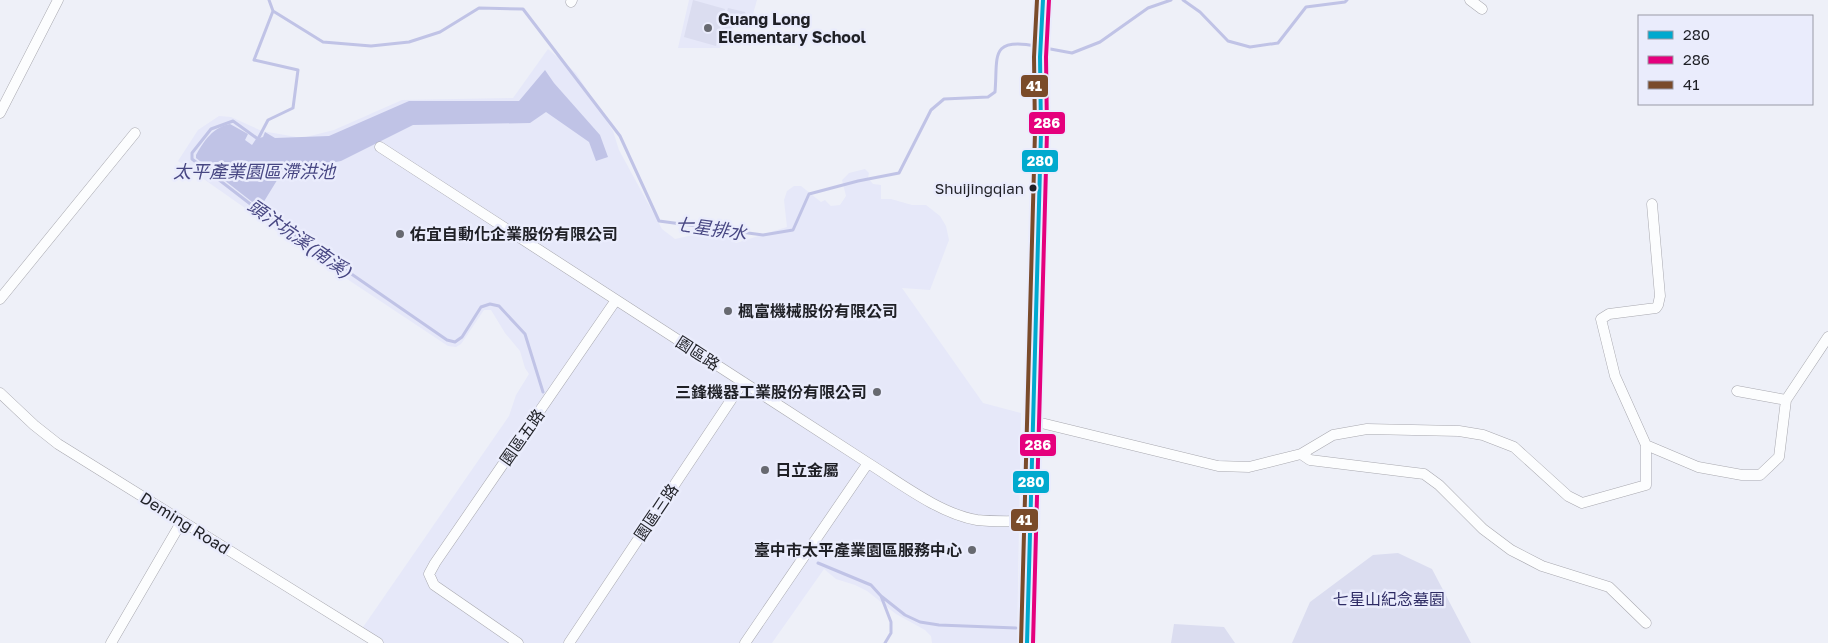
<svg xmlns="http://www.w3.org/2000/svg" width="1828" height="643" viewBox="0 0 1828 643" font-family="'Golos Text','Noto Sans TC',sans-serif">
<style>
.built{fill:#e6e8f9}
.green{fill:#dbddf0}
.water{fill:#c0c3e6}
.lines{fill:none;stroke-linecap:round;stroke-linejoin:round}
.stream{stroke:#c0c3e6;stroke-width:3}
.minor-casing{stroke:#a8a8af;stroke-width:11}
.major-casing{stroke:#a8a8af;stroke-width:15}
.minor{stroke:#fcfdfe;stroke-width:10}
.major{stroke:#fcfdfe;stroke-width:14}
.bus-1-casing{stroke:#eaecfc;stroke-width:8}
.bus-2-casing{stroke:#eaecfc;stroke-width:8}
.bus-3-casing{stroke:#eaecfc;stroke-width:8}
.bus-1{stroke:#00a9ce;stroke-width:4}
.bus-2{stroke:#e5007d;stroke-width:4}
.bus-3{stroke:#7a4b2a;stroke-width:4}
.poi-dot{fill:#676970;stroke:#eaecfc;stroke-width:2}
.bus-dot{fill:#1f2026;stroke:#eaecfc;stroke-width:2}
.labels{text-anchor:middle;dominant-baseline:central;stroke-width:5;stroke-linejoin:round;paint-order:stroke}
.bus-label{font-size:15px;fill:#1f2026;stroke:#eaecfc;text-anchor:end}
.poi-label{font-size:16px;font-weight:bold;fill:#1f2026;stroke:#eaecfc;text-anchor:start}
.street-label{font-size:16px;fill:#1f2026;stroke:#eaecfc}
.park-label{font-size:16px;fill:#2e2b64;stroke:#eaecfc}
.water-label{font-size:18px;font-style:italic;fill:#474682;stroke:#eaecfc}
.line-badge{stroke:#eaecfc;stroke-width:2}
.badge-label{font-size:14px;text-anchor:middle;font-weight:bold;fill:#fff}
</style>
<rect width="100%" height="100%" fill="#eef0f8"/>
<path class="built" d="M 689,0 L 757,0 L 753,14 L 740,22 L 726,34 L 720,48 L 678,48 Z
M 548,49 L 576,73 L 613,131 L 619,150 L 662,229 L 675,239 L 715,230 L 732,236 L 732,240 L 736,243 L 787,227 L 784,200 L 787,191 L 794,186 L 801,186 L 821,202 L 825,200 L 831,206 L 840,205 L 846,196 L 842,180 L 849,173 L 865,169 L 869,173 L 868,178 L 873,184 L 881,185 L 881,199 L 891,199 L 912,205 L 926,205 L 940,216 L 946,226 L 949,240 L 930,290 L 902,288 L 983,403 L 1021,413 L 1017,643 L 932,643 L 931,636 L 925,630 L 896,614 L 867,591 L 855,585 L 836,579 L 824,569 L 772,643 L 376,643 L 359,633 L 509,416 L 516,395 L 529,374 L 525,368 L 520,351 L 505,333 L 491,310 L 484,310 L 461,344 L 456,347 L 448,346 L 335,271 L 178,161 L 198,130 L 219,116 L 231,117 L 262,131 L 302,138 L 334,130 L 402,100 L 513,98 Z"/>
<path class="green" d="M 693,0 L 725,9 L 716,46 L 684,37 Z
M 728,8 L 745,12 L 746,16 L 726,32 L 720,43 L 718,43 Z
M 1398,553 L 1432,569 L 1471,643 L 1292,643 L 1310,602 L 1373,555 Z
M 1174,624 L 1224,627 L 1235,643 L 1171,643 Z"/>
<path class="water" d="M 545,70 L 554,83 L 600,135 L 608,157 L 596,161 L 589,142 L 546,112 L 530,123 L 413,125 L 341,161 L 309,167 L 287,164 L 260,208 L 196,158 L 196,155 C 204,141 213,127 230,124 L 248,134 L 245,140 L 252,145 L 256,139 L 263,137 L 265,132 L 275,138 L 329,136 L 409,101 L 519,101 Z"/>
<g class="lines">
<path class="stream" d="M 269,0 L 273,11 L 323,42 L 371,46 L 409,42 L 440,32 L 479,8 L 523,9 L 620,136 L 659,221 L 763,235 L 793,230 L 809,194 L 858,181 L 899,173 L 931,110 L 944,99 L 988,97 L 995,92 C 998,57 989,37 1036,46
M 1183,0 L 1200,12 L 1228,41 L 1250,47 L 1278,43 L 1306,7 L 1345,2 L 1347,0
M 273,11 L 254,60 L 298,70 L 293,108 L 268,120 L 258,139 L 233,121 L 211,129 L 192,153 L 192,159 L 253,206 L 447,340 L 455,342 L 462,337 L 481,307 L 490,304 L 499,306 L 525,334 L 543,392
M 1045,48 L 1072,53 L 1100,42 L 1148,8 L 1171,0
M 818,563 L 871,585 L 881,596 L 905,615 L 920,622 L 939,625 L 1016,628
M 881,596 L 891,622 L 891,633 L 885,643"/>
<g class="minor-casing">
<path id="minor" d="M 1470,0 L 1482,9
M 571,2 L 572,0
M 0,113 L 58,0
M 380,147 L 868,463 C 900,483 940,514 977,520 C 994,522 1013,521 1030,521
M 0,299 L 135,133
M 1737,391 L 1786,400
M 0,393 L 34,425 L 58,444 L 378,643
M 1033,421 L 1218,466 L 1249,467 L 1301,454 L 1333,435 L 1367,429 L 1459,431 L 1483,435 L 1514,447 L 1568,496 L 1582,503 L 1646,485 L 1646,445 L 1615,376 L 1601,319 L 1609,314 L 1656,308 L 1658,305 L 1660,296 L 1652,204
M 1646,445 L 1698,467 L 1742,475 L 1760,475 L 1779,457 L 1786,400 L 1828,337
M 1301,454 L 1310,460 L 1424,474 L 1439,485 L 1483,529 L 1511,550 L 1542,566 L 1609,587 L 1646,623
M 111,643 L 182,521
M 518,643 L 434,585 L 429,574 L 435,563 L 616,300
M 569,643 L 743,382
M 745,643 L 868,463"/>
</g>
<g class="major-casing">
<path id="major" d="M 1027,643 L 1041,132 L 1040,57 L 1043,0"/>
</g>
<use href="#minor" class="minor"/>
<use href="#major" class="major"/>
<g class="bus-1-casing">
<path id="bus-1" d="M 1027,643 L 1041,132 L 1040,57 L 1043,0"/>
</g>
<g class="bus-2-casing">
<path id="bus-2" d="M 1033,643 L 1047,132 L 1046,57 L 1049,0"/>
</g>
<g class="bus-3-casing">
<path id="bus-3" d="M 1021,643 L 1035,132 L 1034,57 L 1037,0"/>
</g>
<use href="#bus-1" class="bus-1"/>
<use href="#bus-2" class="bus-2"/>
<use href="#bus-3" class="bus-3"/>
</g>
<g class="poi-dot">
<circle cx="708" cy="28" r="5"/>
<circle cx="400" cy="234" r="5"/>
<circle cx="728" cy="311" r="5"/>
<circle cx="877" cy="392" r="5"/>
<circle cx="765" cy="470" r="5"/>
<circle cx="972" cy="550" r="5"/>
</g>
<circle class="bus-dot" cx="1033" cy="188" r="4.5"/>
<g class="labels">
<g class="bus-label">
<text x="1024" y="188">Shuijingqian</text>
</g>
<g class="poi-label">
<text x="718" y="19">Guang Long<tspan x="718" dy="18">Elementary School</tspan></text>
<text x="410" y="234">佑宜自動化企業股份有限公司</text>
<text x="738" y="311">楓富機械股份有限公司</text>
<text x="867" y="392" text-anchor="end">三鋒機器工業股份有限公司</text>
<text x="775" y="470">日立金屬</text>
<text x="962" y="550" text-anchor="end">臺中市太平產業園區服務中心</text>
</g>
<g class="street-label">
<text transform="translate(698 353) rotate(33)">園區路</text>
<text transform="translate(522 437) rotate(-55)">園區五路</text>
<text transform="translate(656 512) rotate(-56)">園區三路</text>
<text transform="translate(185 523) rotate(32)">Deming Road</text>
</g>
<g class="park-label">
<text x="1389" y="599">七星山紀念墓園</text>
</g>
<g class="water-label">
<text x="254" y="171">太平產業園區滯洪池</text>
<text transform="translate(711 228) rotate(8)">七星排水</text>
<text transform="translate(300 238) rotate(35)">頭汴坑溪(南溪)</text>
</g>
</g>
<g class="line-badge">
<rect x="1020" y="74" width="29" height="24" rx="5" fill="#7a4b2a"/>
<rect x="1028" y="111" width="38" height="24" rx="5" fill="#e5007d"/>
<rect x="1021" y="149" width="38" height="24" rx="5" fill="#00a9ce"/>
<rect x="1019" y="433" width="38" height="24" rx="5" fill="#e5007d"/>
<rect x="1012" y="470" width="38" height="24" rx="5" fill="#00a9ce"/>
<rect x="1010" y="508" width="29" height="24" rx="5" fill="#7a4b2a"/>
</g>
<g class="badge-label">
<text x="1034" y="91">41</text>
<text x="1047" y="128">286</text>
<text x="1040" y="166">280</text>
<text x="1038" y="450">286</text>
<text x="1031" y="487">280</text>
<text x="1024" y="525">41</text>
</g>
<rect x="1638" y="15" width="175" height="90" fill="#eaecfc" stroke="#999aa6"/>
<rect x="1648" y="31" width="25" height="8" fill="#00a9ce" stroke="#999aa6"/>
<text x="1683" y="40" font-size="15" fill="#1f2026">280</text>
<rect x="1648" y="56" width="25" height="8" fill="#e5007d" stroke="#999aa6"/>
<text x="1683" y="65" font-size="15" fill="#1f2026">286</text>
<rect x="1648" y="81" width="25" height="8" fill="#7a4b2a" stroke="#999aa6"/>
<text x="1683" y="90" font-size="15" fill="#1f2026">41</text>
</svg>
